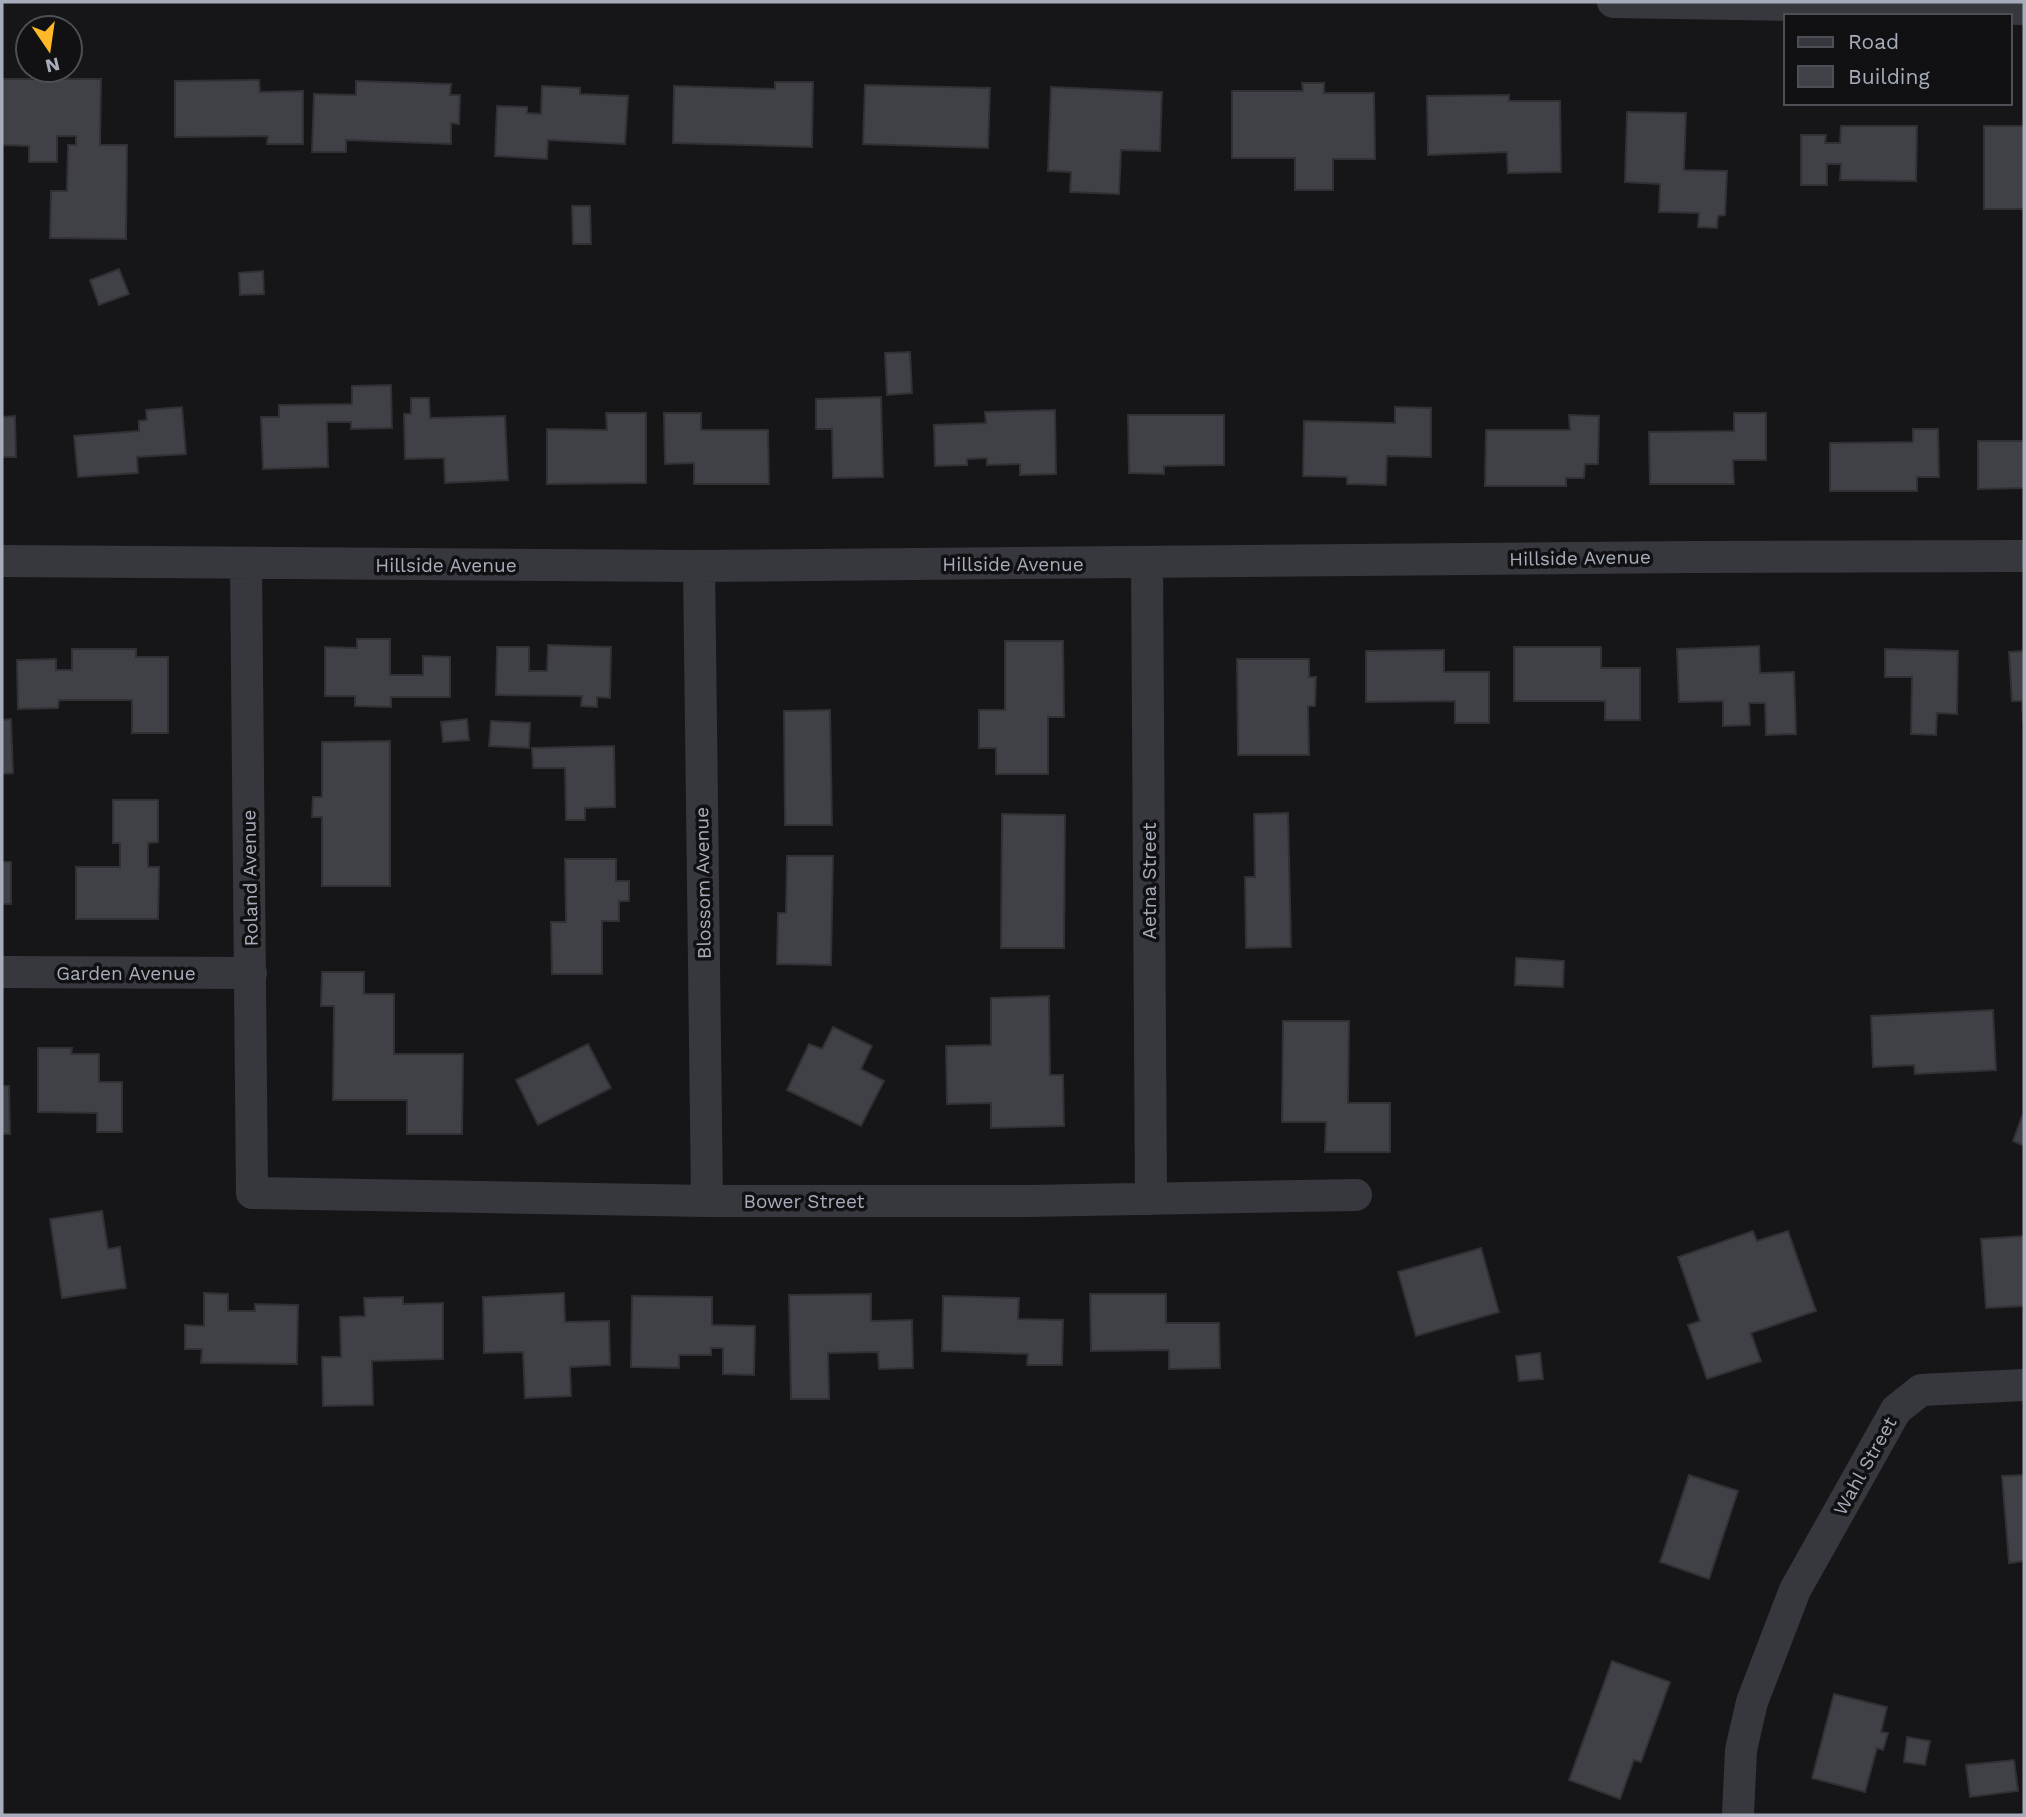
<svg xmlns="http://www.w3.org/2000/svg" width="2026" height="1817" viewBox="0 0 2026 1817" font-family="'Work Sans',sans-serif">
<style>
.building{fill:#404146;stroke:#303035;stroke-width:2}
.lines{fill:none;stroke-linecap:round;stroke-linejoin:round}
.street{stroke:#37383e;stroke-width:32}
.labels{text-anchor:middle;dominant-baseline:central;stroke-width:7;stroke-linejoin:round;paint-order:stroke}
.street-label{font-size:19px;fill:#a7adba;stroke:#111114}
</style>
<rect width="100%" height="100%" fill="#161619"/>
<path class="building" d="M 2,79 L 101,79 L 100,145 L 127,145 L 126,239 L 50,238 L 51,191 L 67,191 L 68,145 L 76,145 L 76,136 L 57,136 L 57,162 L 29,162 L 29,146 L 2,145 Z
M 259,80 L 260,92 L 303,91 L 303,144 L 267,144 L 268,136 L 175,137 L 175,81 Z
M 356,81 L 451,84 L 450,95 L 460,95 L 459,124 L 451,123 L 451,144 L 346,140 L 346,152 L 312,152 L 314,94 L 356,95 Z
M 775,82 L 813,82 L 812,147 L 673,143 L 674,86 L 775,89 Z
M 1302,83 L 1324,83 L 1324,93 L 1374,93 L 1375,159 L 1333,159 L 1333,190 L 1295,190 L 1295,158 L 1232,158 L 1232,91 L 1303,91 Z
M 865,85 L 990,88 L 988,148 L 863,144 Z
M 542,86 L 580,88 L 580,94 L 628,96 L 625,144 L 548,140 L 547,159 L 495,156 L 497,106 L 527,107 L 527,113 L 541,114 Z
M 1051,87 L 1162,92 L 1160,151 L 1121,150 L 1119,194 L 1070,192 L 1071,172 L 1048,171 Z
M 1509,95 L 1509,101 L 1560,101 L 1561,172 L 1508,173 L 1507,152 L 1428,155 L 1427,96 Z
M 1627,112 L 1686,113 L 1684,170 L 1727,171 L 1725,215 L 1718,216 L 1717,228 L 1698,227 L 1699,213 L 1659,212 L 1660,184 L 1625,182 Z
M 1841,126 L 1917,126 L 1916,181 L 1840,180 L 1841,164 L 1827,164 L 1827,185 L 1801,185 L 1801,135 L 1826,135 L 1825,143 L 1840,143 Z
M 1984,126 L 2024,126 L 2024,209 L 1984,209 Z
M 572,206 L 590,206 L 591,244 L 573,244 Z
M 119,269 L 129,294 L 99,305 L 90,280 Z
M 263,271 L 264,294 L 240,295 L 239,273 Z
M 910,352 L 912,393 L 887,395 L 885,353 Z
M 391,385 L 392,428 L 351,429 L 351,422 L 327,422 L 328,467 L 263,469 L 261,417 L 279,417 L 279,405 L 352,404 L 352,386 Z
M 881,397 L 883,477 L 833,478 L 832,429 L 816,429 L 816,399 Z
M 411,398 L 429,398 L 430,418 L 505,416 L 508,480 L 445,483 L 444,458 L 405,459 L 404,414 L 411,414 Z
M 182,407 L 186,454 L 137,457 L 138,473 L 78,477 L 74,436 L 139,431 L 139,421 L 147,420 L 146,410 Z
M 1395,407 L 1431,408 L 1431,457 L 1387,456 L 1386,485 L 1347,484 L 1347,477 L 1303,476 L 1304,421 L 1395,423 Z
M 1055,410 L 1056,474 L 1020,475 L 1020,464 L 987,465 L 987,458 L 967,459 L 967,465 L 935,466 L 934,425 L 986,423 L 985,412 Z
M 606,413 L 646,413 L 646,483 L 547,484 L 547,429 L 607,430 Z
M 664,413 L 701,413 L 701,430 L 768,430 L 769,484 L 694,484 L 694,463 L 665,464 Z
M 1734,413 L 1766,413 L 1766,460 L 1733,460 L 1734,484 L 1650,484 L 1649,432 L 1734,431 Z
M 1128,415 L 1224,415 L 1224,465 L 1164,466 L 1164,474 L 1129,473 Z
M 1569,415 L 1599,416 L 1598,464 L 1585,464 L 1584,478 L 1566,478 L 1566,486 L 1485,486 L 1486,430 L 1570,430 Z
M 15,416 L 16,457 L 2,457 L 2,417 Z
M 1913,429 L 1938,429 L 1939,477 L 1917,477 L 1917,491 L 1830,491 L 1830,443 L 1913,442 Z
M 1978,441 L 2024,441 L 2024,488 L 1978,489 Z
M 357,639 L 390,639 L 390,675 L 423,675 L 423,656 L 450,657 L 450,697 L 391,697 L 391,707 L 355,706 L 355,696 L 325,696 L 325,647 L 357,648 Z
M 1005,641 L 1063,641 L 1064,717 L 1048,717 L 1048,774 L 996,774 L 996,748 L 979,748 L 979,710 L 1005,710 Z
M 548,645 L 611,647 L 610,698 L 597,697 L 597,707 L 581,706 L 582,696 L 496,695 L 497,647 L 529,647 L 529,671 L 547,671 Z
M 1759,646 L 1760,673 L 1794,672 L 1796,734 L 1766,735 L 1765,703 L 1749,703 L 1750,725 L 1723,726 L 1723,701 L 1679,702 L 1677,649 Z
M 1514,647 L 1601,647 L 1601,668 L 1640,668 L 1640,720 L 1605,720 L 1605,701 L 1514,701 Z
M 72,649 L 136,649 L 136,657 L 168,657 L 168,733 L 132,733 L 132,700 L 59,700 L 58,708 L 18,709 L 17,660 L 56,659 L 56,670 L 72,670 Z
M 1885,649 L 1958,651 L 1957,714 L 1937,713 L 1936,735 L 1911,734 L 1912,677 L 1885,677 Z
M 1444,650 L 1444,672 L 1489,672 L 1489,723 L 1455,723 L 1455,701 L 1366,702 L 1366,651 Z
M 2024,651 L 2024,721 L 2023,721 L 2022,701 L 2012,701 L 2009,652 Z
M 1237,659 L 1309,659 L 1309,677 L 1316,677 L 1315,706 L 1308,706 L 1309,755 L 1238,755 Z
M 830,710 L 832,825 L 785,825 L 784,711 Z
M 11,719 L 13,773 L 2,774 L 2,720 Z
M 467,719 L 469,740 L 443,742 L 441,722 Z
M 491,721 L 530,723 L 529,748 L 489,746 Z
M 390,741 L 390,886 L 322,886 L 322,817 L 312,817 L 313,797 L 322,797 L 322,742 Z
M 614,746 L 615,807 L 585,808 L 585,820 L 566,820 L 565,768 L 533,768 L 532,748 Z
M 113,800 L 158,800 L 158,842 L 148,843 L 148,867 L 159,867 L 158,919 L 76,919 L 76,867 L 120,867 L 120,843 L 113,843 Z
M 1288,813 L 1291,947 L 1246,948 L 1245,877 L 1255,877 L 1254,814 Z
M 1002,814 L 1065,815 L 1064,948 L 1001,948 Z
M 787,856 L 833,856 L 831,965 L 777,964 L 778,913 L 786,913 Z
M 565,859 L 616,859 L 616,881 L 629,881 L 629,901 L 619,901 L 619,921 L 602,921 L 602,974 L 552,974 L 551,922 L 566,922 Z
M 2,862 L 11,862 L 11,904 L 2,904 Z
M 1516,958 L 1564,961 L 1563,987 L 1515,985 Z
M 322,972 L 364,972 L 364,994 L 394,994 L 394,1054 L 463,1054 L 462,1134 L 407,1134 L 407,1100 L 333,1100 L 334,1006 L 321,1006 Z
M 1049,996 L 1050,1075 L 1063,1075 L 1064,1126 L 991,1128 L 991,1103 L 947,1104 L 946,1046 L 991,1045 L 991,998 Z
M 1993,1010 L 1996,1070 L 1915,1074 L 1914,1065 L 1873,1067 L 1871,1016 Z
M 1283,1021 L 1349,1021 L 1348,1103 L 1390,1103 L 1390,1152 L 1325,1152 L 1326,1122 L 1282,1122 Z
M 833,1027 L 872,1046 L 861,1069 L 884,1081 L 861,1126 L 787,1090 L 809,1044 L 822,1049 Z
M 588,1044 L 611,1088 L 538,1125 L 516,1080 Z
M 38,1048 L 72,1048 L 71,1054 L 99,1054 L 99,1082 L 122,1082 L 122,1132 L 97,1132 L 97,1113 L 38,1112 Z
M 2,1086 L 9,1086 L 10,1134 L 2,1134 Z
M 2022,1116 L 2024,1117 L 2024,1146 L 2013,1141 Z
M 102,1211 L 108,1249 L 120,1247 L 126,1288 L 62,1298 L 50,1219 Z
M 1753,1231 L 1757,1241 L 1788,1231 L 1816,1311 L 1751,1333 L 1761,1361 L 1707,1379 L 1688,1325 L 1700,1321 L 1678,1257 Z
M 2024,1236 L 2024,1306 L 1986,1308 L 1981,1239 Z
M 1481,1248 L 1499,1312 L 1416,1336 L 1398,1272 Z
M 204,1293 L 228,1294 L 228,1311 L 255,1311 L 255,1304 L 298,1305 L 297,1364 L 201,1363 L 202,1349 L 185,1349 L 185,1325 L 204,1326 Z
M 564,1293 L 565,1322 L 609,1321 L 610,1365 L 570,1367 L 571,1396 L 525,1398 L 523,1352 L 484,1353 L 483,1297 Z
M 871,1294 L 871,1321 L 912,1320 L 913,1368 L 879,1369 L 878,1352 L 828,1353 L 829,1399 L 791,1399 L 789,1295 Z
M 1090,1294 L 1166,1294 L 1166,1323 L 1219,1323 L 1220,1368 L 1169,1369 L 1169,1350 L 1091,1351 Z
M 632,1296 L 712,1297 L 712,1325 L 755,1326 L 754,1375 L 723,1374 L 723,1348 L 711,1348 L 711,1355 L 679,1355 L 679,1368 L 631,1367 Z
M 943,1296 L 1019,1298 L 1018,1319 L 1063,1320 L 1062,1365 L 1027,1365 L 1028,1354 L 942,1351 Z
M 403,1297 L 403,1304 L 443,1303 L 443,1359 L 372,1361 L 373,1405 L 323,1406 L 322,1357 L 341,1357 L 340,1317 L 365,1316 L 364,1298 Z
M 1540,1353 L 1543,1379 L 1519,1381 L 1516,1356 Z
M 1689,1475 L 1738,1491 L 1709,1579 L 1660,1562 Z
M 2024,1475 L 2024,1561 L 2009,1563 L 2002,1476 Z
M 1612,1661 L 1670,1682 L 1641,1762 L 1634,1760 L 1620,1799 L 1569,1780 Z
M 1834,1694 L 1887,1707 L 1881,1732 L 1888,1733 L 1883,1750 L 1877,1748 L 1865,1792 L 1812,1778 Z
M 1907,1737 L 1930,1741 L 1925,1765 L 1904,1762 Z
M 2014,1760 L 2018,1791 L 1970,1797 L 1966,1765 Z"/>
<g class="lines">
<path class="street" d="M 1613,2 L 2024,9
M 2,561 L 695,566 L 1692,557 L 2024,556
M 1147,562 L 1151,1199
M 246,564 L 252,1193 L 707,1201 L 1028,1201 L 1356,1195
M 699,566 L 707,1201
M 2,972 L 251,973
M 1738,1815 L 1741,1750 L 1752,1702 L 1795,1590 L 1896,1410 L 1921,1390 L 2024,1385"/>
</g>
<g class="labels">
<g class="street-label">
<text transform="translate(1580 558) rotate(-1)">Hillside Avenue</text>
<text x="1013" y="564">Hillside Avenue</text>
<text x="446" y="565">Hillside Avenue</text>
<text transform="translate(250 878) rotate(-91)">Roland Avenue</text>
<text transform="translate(1149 881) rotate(-90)">Aetna Street</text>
<text transform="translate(703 883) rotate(-91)">Blossom Avenue</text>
<text x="126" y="973">Garden Avenue</text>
<text x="804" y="1201">Bower Street</text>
<text transform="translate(1865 1466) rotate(-61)">Wahl Street</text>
</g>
</g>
<rect width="2026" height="1817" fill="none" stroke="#a7adba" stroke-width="7"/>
<rect x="1784" y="14" width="228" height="91" fill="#111114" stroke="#4d4f56" stroke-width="2"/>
<rect x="1798" y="37" width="35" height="10" fill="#37383e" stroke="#4d4f56" stroke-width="2"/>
<text x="1848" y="49" font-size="21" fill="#a7adba">Road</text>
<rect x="1798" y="66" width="35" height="21" fill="#404146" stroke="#4d4f56" stroke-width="2"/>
<text x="1848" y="84" font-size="21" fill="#a7adba">Building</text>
<g transform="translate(49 49) rotate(167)"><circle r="33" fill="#111114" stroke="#4d4f56" stroke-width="2"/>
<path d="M0-5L12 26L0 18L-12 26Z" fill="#ffb828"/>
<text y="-10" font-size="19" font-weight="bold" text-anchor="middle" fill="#a7adba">N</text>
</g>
</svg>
